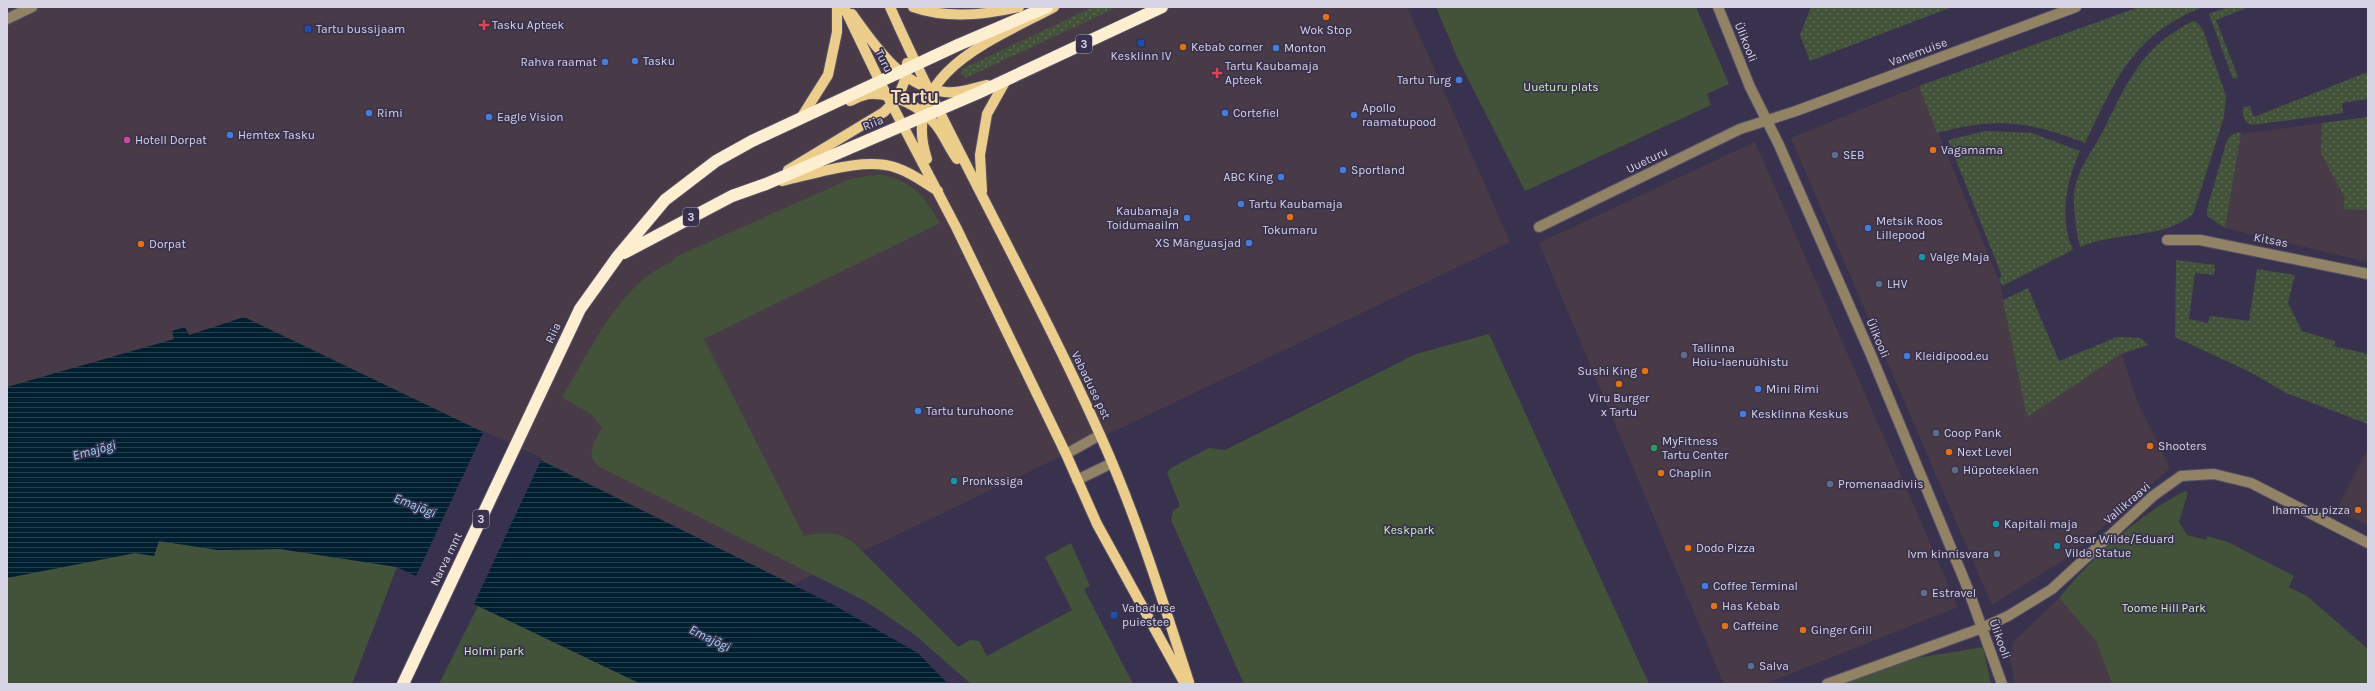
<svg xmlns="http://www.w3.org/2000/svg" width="2375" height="691" viewBox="0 0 2375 691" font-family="Karla,sans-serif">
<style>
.commercial{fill:#483a47}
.grass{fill:url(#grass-dots)}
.park{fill:#42533a}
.water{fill:url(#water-rules)}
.pier{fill:#39324e}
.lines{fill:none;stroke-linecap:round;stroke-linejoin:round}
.minor-casing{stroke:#554f69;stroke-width:12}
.major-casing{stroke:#554f69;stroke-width:12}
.highway-casing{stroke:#554f69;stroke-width:14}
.minor{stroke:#918363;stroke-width:10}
.major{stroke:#ecce8a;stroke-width:10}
.highway{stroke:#fdefcf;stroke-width:12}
.food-dot{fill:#e8710a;stroke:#39324e;stroke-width:1.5}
.health-dot{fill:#e0444e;stroke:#39324e;stroke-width:1.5}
.transit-dot{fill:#1a4fb4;stroke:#39324e;stroke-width:1.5}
.shop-dot{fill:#3f7fe0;stroke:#39324e;stroke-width:1.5}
.hotel-dot{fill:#d1479c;stroke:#39324e;stroke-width:1.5}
.service-dot{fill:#5c6f8a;stroke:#39324e;stroke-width:1.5}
.culture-dot{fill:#0f9aa8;stroke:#39324e;stroke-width:1.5}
.leisure-dot{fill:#2e9e5b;stroke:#39324e;stroke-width:1.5}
.labels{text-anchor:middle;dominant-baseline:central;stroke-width:3.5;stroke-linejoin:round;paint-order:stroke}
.shield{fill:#39324e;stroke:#a8a3b8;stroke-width:1}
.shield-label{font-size:11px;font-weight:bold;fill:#d7d4e5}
.poi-label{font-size:12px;fill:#d7d4e5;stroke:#39324e;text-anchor:start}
.street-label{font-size:12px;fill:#d7d4e5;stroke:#39324e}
.park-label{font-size:12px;fill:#ccefba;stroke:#39324e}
.water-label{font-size:13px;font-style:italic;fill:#99d8fa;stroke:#39324e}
.town-label{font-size:20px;font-weight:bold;fill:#f8dcb5;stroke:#39324e}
</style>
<defs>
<pattern id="grass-dots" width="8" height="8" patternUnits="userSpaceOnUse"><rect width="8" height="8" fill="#42533a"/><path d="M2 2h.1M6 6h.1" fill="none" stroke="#5d6b56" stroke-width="1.8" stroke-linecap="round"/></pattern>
<pattern id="water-rules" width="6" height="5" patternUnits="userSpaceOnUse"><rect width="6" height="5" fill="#002030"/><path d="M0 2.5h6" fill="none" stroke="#24404e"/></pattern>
</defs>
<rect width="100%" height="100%" fill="#39324e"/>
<path class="commercial" d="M 7,7 L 1407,7 L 1510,242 L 790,586 L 7,396 Z
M 1919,86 L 2000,283 L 2027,416 L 2122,354 L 2137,401 L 2170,468 L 2070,556 L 1992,605 L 1791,138 Z
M 2368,117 L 2368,262 L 2225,228 L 2241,134 Z
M 1755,142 L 1958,607 L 1765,684 L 1724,684 L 1539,243 Z
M 2368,448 L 2368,525 L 2336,511 Z
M 2059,598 L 2096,641 L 2112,684 L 2015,684 L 2010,658 L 2013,642 Z"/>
<path class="grass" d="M 1093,7 L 1117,7 L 966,78 L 961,73 L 962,69 Z
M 1811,7 L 1952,7 L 1810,61 L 1800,35 Z
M 2139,7 L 2203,7 C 2131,36 2117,78 2085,143 C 2030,121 1995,117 1937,133 L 1919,86 Z
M 2229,7 L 2249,7 L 2216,20 L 2238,77 L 2233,79 L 2209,14 Z
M 2193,21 L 2197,22 L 2203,30 L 2226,96 L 2224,117 L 2193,214 C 2162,240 2116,231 2080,247 C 2076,229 2072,206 2075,187 C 2079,168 2092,151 2101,135 C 2126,86 2139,48 2193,21 Z
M 2368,72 L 2368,99 L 2342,103 L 2343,113 L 2251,125 C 2245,123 2240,113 2244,107 L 2250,106 L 2254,117 Z
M 2368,117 L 2368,210 L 2343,209 L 2345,198 L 2321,153 L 2322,123 Z
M 1986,131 L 2032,133 L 2080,151 C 2066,181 2059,219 2073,250 L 2002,286 L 1999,279 L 2002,276 L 1948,140 Z
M 2240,132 L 2241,134 L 2225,228 L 2207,216 L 2207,209 L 2227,140 L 2231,135 Z
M 2176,260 L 2215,265 L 2214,275 L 2195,273 L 2189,319 L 2208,323 L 2210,316 L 2249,321 L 2257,269 L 2295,275 L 2288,303 L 2302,331 L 2335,341 L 2334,346 L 2368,354 L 2368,424 L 2286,393 L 2252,373 L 2175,337 Z
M 2028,288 L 2059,361 L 2117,337 L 2141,338 L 2148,345 L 2121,354 L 2027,417 L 2003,300 Z"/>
<path class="park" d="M 1436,7 L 1696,7 L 1729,84 L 1707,94 L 1711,105 L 1525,191 L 1458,59 Z
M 880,174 C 914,182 923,195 940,223 L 704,339 L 804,536 C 822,532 835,531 852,541 L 958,647 L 970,640 L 979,641 L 987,656 L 1072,610 L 1045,557 L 1071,543 L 1090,586 L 1084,589 L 1133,684 L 971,684 L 915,635 L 867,602 L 598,466 C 585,453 595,442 602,428 L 592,415 L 562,397 C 587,356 610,304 650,274 C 657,269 666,265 674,260 L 673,258 L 850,179 Z
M 1489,334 L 1649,684 L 1244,684 L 1171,520 L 1173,511 L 1180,506 L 1167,473 L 1171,468 L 1209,448 L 1225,450 L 1416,354 Z
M 2185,491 L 2188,492 L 2179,522 L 2187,535 L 2206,540 L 2207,536 L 2228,542 L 2294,576 L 2289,587 L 2307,596 L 2368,649 L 2368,684 L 2112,684 L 2096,641 L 2059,598 C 2093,556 2137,516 2185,491 Z
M 159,541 L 218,550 L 280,549 L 397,567 L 352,684 L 7,684 L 7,578 L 135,553 L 154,556 Z
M 478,606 L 641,684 L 439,684 Z
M 1983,647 L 1991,684 L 1845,684 L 1904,660 Z"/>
<path class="water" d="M 244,317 L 516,448 L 832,604 L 918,653 L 948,684 L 641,684 L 397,567 L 280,549 L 218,550 L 159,541 L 154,556 L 135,553 L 7,578 L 7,387 L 174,339 L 172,331 L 185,327 L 189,335 Z"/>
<path class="pier" d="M 484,431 L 542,458 L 473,606 L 415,578 Z"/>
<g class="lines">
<g class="minor-casing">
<path id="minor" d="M 1718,7 L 1750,87 L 1779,145 L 1871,355 L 1968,589 L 2002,684
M 7,19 L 32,7
M 1539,227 L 1740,129 L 1796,111 L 2076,7
M 2167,240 L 2200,240 L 2368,274
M 1066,454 L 1100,435
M 1077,480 L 1112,463
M 1827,684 L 1982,628 L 2008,616 L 2052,589 L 2153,496 L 2181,476 L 2214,474 L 2251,483 L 2368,543"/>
</g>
<g class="major-casing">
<path id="major" d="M 844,7 L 880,82 L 956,227 L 1066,454 L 1097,524 L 1185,684
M 890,7 C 955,153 1036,291 1101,437 C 1137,517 1162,599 1189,682
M 913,7 C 947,19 985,15 1019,7
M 852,14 C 875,46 902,87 945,92 C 958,94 973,88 987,85
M 850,101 C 857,98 864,94 871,94 C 894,93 921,107 936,125 C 944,135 949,148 957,159
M 801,118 L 828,75 L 837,32 L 837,7
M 927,159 C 898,73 995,39 1054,7
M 788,170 L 884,112 C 898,99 907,82 907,63
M 782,181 C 814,174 866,156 897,168 C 912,173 925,183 938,191
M 982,191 L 980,155 L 987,114 L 1006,80"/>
</g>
<g class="highway-casing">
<path id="highway" d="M 624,253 L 732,196 L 766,184 L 978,93 L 1162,7
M 403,684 L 580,309 L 618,256 L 665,200 L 716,161 L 752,141 L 958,45 L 1047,7"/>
</g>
<use href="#minor" class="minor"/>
<use href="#major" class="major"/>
<use href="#highway" class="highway"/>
</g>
<g class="food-dot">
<circle cx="1326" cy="17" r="4"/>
<circle cx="1183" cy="47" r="4"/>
<circle cx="1933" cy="150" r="4"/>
<circle cx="1290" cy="217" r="4"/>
<circle cx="141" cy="244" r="4"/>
<circle cx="1645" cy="371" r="4"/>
<circle cx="1619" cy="384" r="4"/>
<circle cx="2150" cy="446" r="4"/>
<circle cx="1949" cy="452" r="4"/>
<circle cx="1661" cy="473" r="4"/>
<circle cx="2358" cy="510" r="4"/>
<circle cx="1688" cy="548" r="4"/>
<circle cx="1714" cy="606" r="4"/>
<circle cx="1725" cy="626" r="4"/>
<circle cx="1803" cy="630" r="4"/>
</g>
<g class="health-dot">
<path d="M482 19h4v4h4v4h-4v4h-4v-4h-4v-4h4z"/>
<path d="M1215 67h4v4h4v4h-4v4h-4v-4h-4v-4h4z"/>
</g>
<g class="transit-dot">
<rect x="304" y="25" width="8" height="8" rx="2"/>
<rect x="1137" y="39" width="8" height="8" rx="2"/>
<rect x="1110" y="611" width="8" height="8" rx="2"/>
</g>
<g class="shop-dot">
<circle cx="1276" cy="48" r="4"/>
<circle cx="635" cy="61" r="4"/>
<circle cx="605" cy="62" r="4"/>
<circle cx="1459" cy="80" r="4"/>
<circle cx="369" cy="113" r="4"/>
<circle cx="1225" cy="113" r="4"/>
<circle cx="1354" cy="115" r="4"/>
<circle cx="489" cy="117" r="4"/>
<circle cx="230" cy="135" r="4"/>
<circle cx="1343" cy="170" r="4"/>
<circle cx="1281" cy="177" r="4"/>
<circle cx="1241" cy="204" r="4"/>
<circle cx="1187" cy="218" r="4"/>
<circle cx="1868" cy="228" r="4"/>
<circle cx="1249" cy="243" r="4"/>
<circle cx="1907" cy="356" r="4"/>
<circle cx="1758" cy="389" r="4"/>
<circle cx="918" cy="411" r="4"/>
<circle cx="1743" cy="414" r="4"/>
<circle cx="1705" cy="586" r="4"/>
</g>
<circle class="hotel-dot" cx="127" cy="140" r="4"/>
<g class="service-dot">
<circle cx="1835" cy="155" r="4"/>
<circle cx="1879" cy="284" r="4"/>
<circle cx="1684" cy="355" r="4"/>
<circle cx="1936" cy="433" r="4"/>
<circle cx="1955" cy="470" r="4"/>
<circle cx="1830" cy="484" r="4"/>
<circle cx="1997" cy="554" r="4"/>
<circle cx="1924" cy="593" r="4"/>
<circle cx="1751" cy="666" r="4"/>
</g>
<g class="culture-dot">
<circle cx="1922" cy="257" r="4"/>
<circle cx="954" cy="481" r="4"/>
<circle cx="1996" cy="524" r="4"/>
<circle cx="2057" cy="546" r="4"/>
</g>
<circle class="leisure-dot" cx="1654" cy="448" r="4"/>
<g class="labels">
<g class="shield">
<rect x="1076" y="35" width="16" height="18" rx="3"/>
<rect x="683" y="208" width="16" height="18" rx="3"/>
<rect x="473" y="510" width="16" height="18" rx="3"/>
</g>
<g class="shield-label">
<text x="1084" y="44">3</text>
<text x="691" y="217">3</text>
<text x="481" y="519">3</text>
</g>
<g class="poi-label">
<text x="492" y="25">Tasku Apteek</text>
<text x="316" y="29">Tartu bussijaam</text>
<text x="1326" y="30" text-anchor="middle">Wok Stop</text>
<text x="1191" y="47">Kebab corner</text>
<text x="1284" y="48">Monton</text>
<text x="1141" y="56" text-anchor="middle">Kesklinn IV</text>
<text x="643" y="61">Tasku</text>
<text x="597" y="62" text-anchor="end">Rahva raamat</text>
<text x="1225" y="66">Tartu Kaubamaja<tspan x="1225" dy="14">Apteek</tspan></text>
<text x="1451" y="80" text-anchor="end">Tartu Turg</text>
<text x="1362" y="108">Apollo<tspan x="1362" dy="14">raamatupood</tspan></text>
<text x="377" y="113">Rimi</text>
<text x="1233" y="113">Cortefiel</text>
<text x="497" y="117">Eagle Vision</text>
<text x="238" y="135">Hemtex Tasku</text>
<text x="135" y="140">Hotell Dorpat</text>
<text x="1941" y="150">Vagamama</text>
<text x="1843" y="155">SEB</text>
<text x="1351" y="170">Sportland</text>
<text x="1273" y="177" text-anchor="end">ABC King</text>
<text x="1249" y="204">Tartu Kaubamaja</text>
<text x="1179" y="211" text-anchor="end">Kaubamaja<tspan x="1179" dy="14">Toidumaailm</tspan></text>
<text x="1876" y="221">Metsik Roos<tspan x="1876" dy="14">Lillepood</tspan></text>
<text x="1290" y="230" text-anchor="middle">Tokumaru</text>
<text x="1241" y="243" text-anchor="end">XS Mänguasjad</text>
<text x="149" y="244">Dorpat</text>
<text x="1930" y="257">Valge Maja</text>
<text x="1887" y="284">LHV</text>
<text x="1692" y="348">Tallinna<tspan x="1692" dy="14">Hoiu-laenuühistu</tspan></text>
<text x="1915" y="356">Kleidipood.eu</text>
<text x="1637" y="371" text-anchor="end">Sushi King</text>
<text x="1766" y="389">Mini Rimi</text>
<text x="1619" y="398" text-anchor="middle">Viru Burger<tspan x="1619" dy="14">x Tartu</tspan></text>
<text x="926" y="411">Tartu turuhoone</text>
<text x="1751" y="414">Kesklinna Keskus</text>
<text x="1944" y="433">Coop Pank</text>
<text x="1662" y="441">MyFitness<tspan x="1662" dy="14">Tartu Center</tspan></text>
<text x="2158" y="446">Shooters</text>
<text x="1957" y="452">Next Level</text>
<text x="1963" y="470">Hüpoteeklaen</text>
<text x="1669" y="473">Chaplin</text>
<text x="962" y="481">Pronkssiga</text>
<text x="1838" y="484">Promenaadiviis</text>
<text x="2350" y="510" text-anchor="end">Ihamaru pizza</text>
<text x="2004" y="524">Kapitali maja</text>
<text x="2065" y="539">Oscar Wilde/Eduard<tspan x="2065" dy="14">Vilde Statue</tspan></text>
<text x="1696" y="548">Dodo Pizza</text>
<text x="1989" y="554" text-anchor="end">lvm kinnisvara</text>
<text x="1713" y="586">Coffee Terminal</text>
<text x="1932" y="593">Estravel</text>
<text x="1722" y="606">Has Kebab</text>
<text x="1122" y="608">Vabaduse<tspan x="1122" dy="14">puiestee</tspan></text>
<text x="1733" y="626">Caffeine</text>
<text x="1811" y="630">Ginger Grill</text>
<text x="1759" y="666">Salva</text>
</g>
<g class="street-label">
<text transform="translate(1746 42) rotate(68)">Ülikooli</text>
<text transform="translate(1918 52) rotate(-20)">Vanemuise</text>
<text transform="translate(884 61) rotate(63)">Turu</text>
<text transform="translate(873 123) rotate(-23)">Riia</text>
<text transform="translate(1647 160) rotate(-26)">Uueturu</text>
<text transform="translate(2271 240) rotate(11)">Kitsas</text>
<text transform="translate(553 333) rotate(-65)">Riia</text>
<text transform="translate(1878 338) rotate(67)">Ülikooli</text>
<text transform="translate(1091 385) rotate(64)">Vabaduse pst</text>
<text transform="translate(2127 503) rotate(-41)">Vallikraavi</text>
<text transform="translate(446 559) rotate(-64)">Narva mnt</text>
<text transform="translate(2000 639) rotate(70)">Ülikooli</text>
</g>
<g class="park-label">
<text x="1561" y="87">Uueturu plats</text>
<text x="1409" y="530">Keskpark</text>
<text x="2164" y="608">Toome Hill Park</text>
<text x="494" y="651">Holmi park</text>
</g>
<g class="water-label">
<text transform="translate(94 450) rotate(-15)">Emajõgi</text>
<text transform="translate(415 505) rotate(22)">Emajõgi</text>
<text transform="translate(710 638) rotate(26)">Emajõgi</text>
</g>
<g class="town-label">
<text x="915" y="96">Tartu</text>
</g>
</g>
<rect width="2375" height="691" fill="none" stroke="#d7d4e5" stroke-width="16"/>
</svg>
